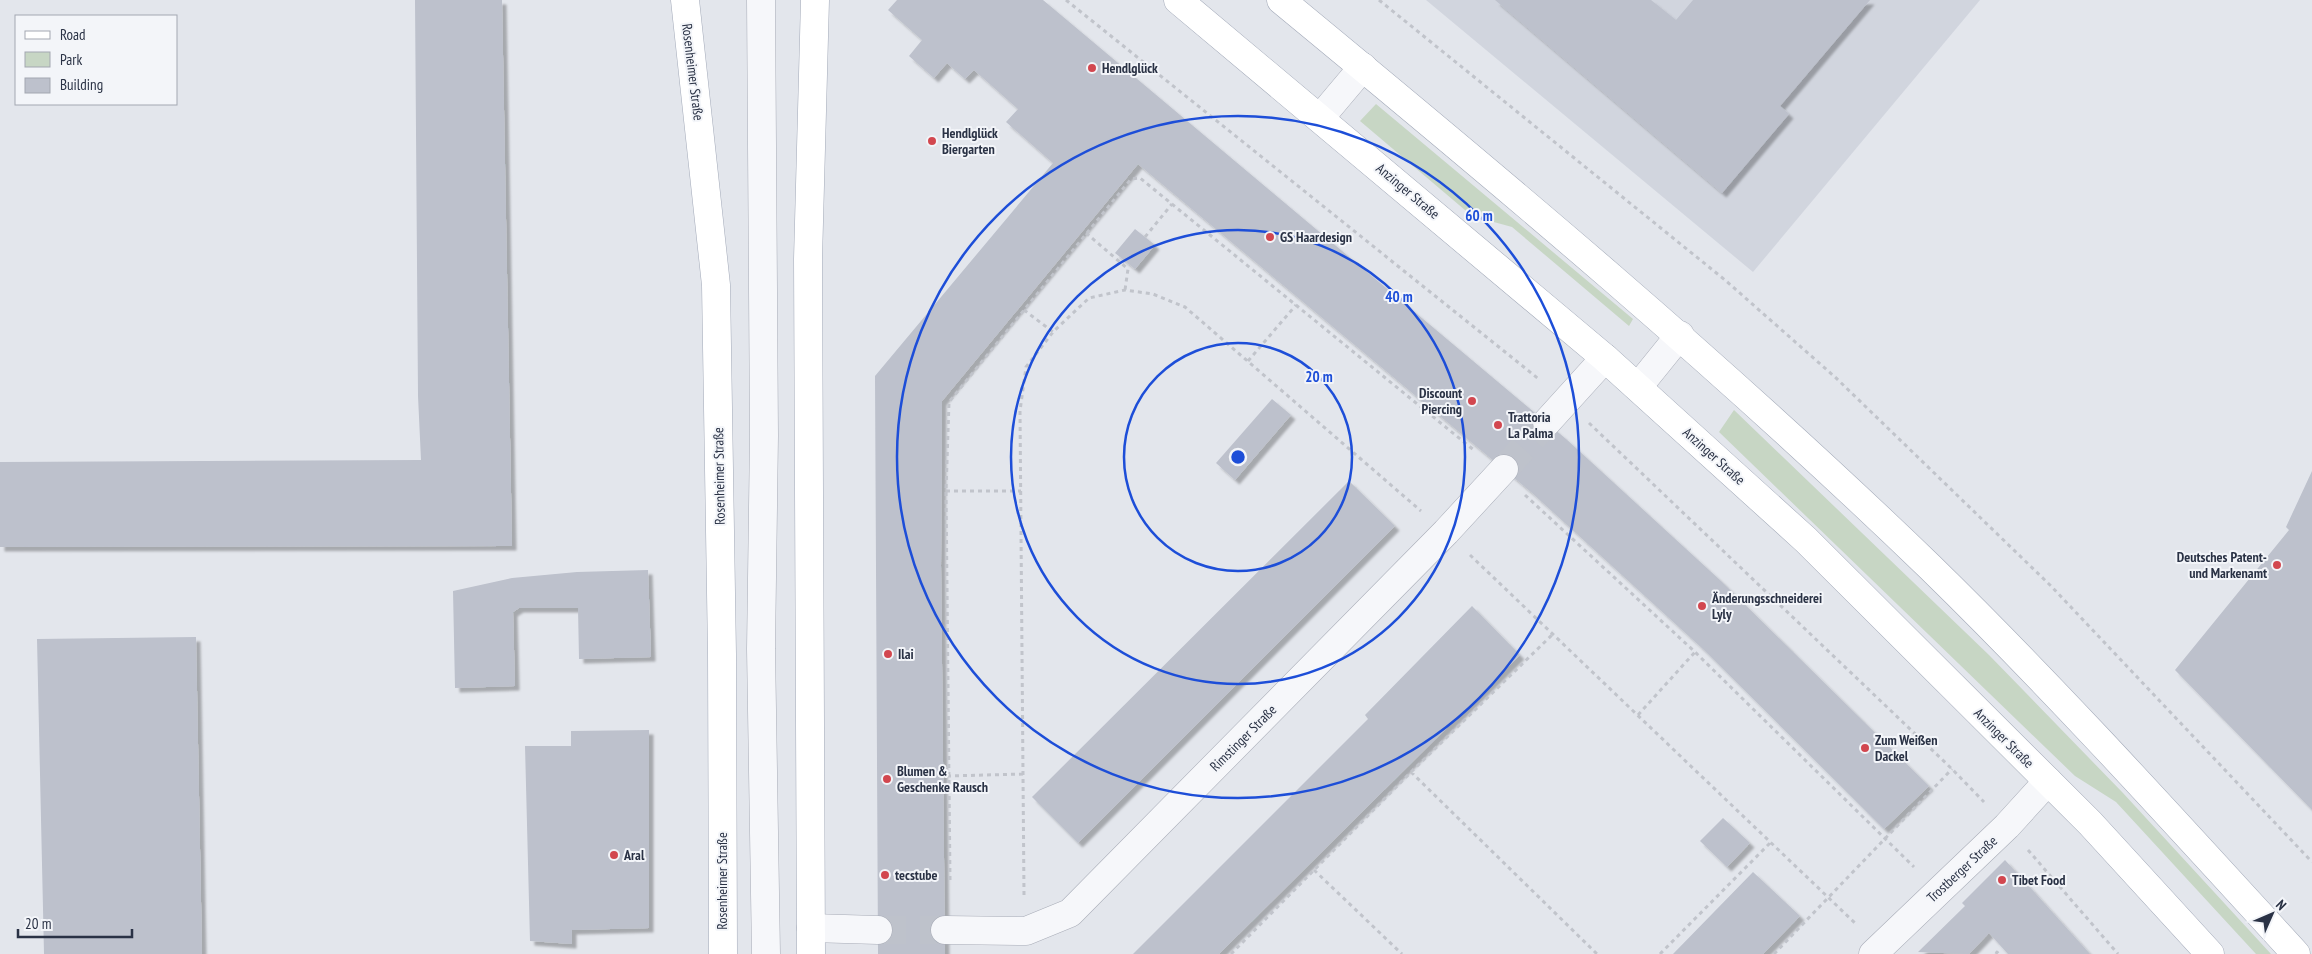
<svg xmlns="http://www.w3.org/2000/svg" width="2312" height="954" viewBox="0 0 2312 954" font-family="'PT Sans Narrow',sans-serif">
<style>
.built{fill:#d1d5de}
.green{fill:#c7d6c4}
.building{fill:#bdc1cc;filter:url(#shadow)}
.lines{fill:none;stroke-linecap:round;stroke-linejoin:round}
.minor-tunnel{stroke:#bec2cb;stroke-width:28;stroke-dasharray:28 14;stroke-linecap:butt}
.minor-casing{stroke:#a8acb7;stroke-width:29}
.major-casing{stroke:#a2a9b8;stroke-width:29}
.path{stroke:#c1c4cb;stroke-width:3;stroke-dasharray:4 4;stroke-linecap:butt}
.minor{stroke:#f6f7fa;stroke-width:28}
.major{stroke:#fff;stroke-width:28}
.ring{fill:none;stroke:#1d4ed8;stroke-width:2.5}
.poi-dot{fill:#d2474f;stroke:#f3f5f9;stroke-width:2}
.labels{text-anchor:middle;dominant-baseline:central;stroke-width:4;stroke-linejoin:round;paint-order:stroke}
.poi-label{font-size:14px;font-weight:bold;fill:#2a3245;stroke:#f3f5f9;text-anchor:start}
.street-label{font-size:14px;fill:#2a3245;stroke:#f3f5f9}
.centre{fill:#1d4ed8;stroke:#f3f5f9;stroke-width:2.5}
.ring-label{font-size:15px;text-anchor:middle;font-weight:bold;fill:#1d4ed8;stroke:#f3f5f9;stroke-width:4;stroke-linejoin:round;paint-order:stroke}
</style>
<defs>
<filter id="shadow"><feDropShadow dx="4.5" dy="4.5" stdDeviation="1" flood-color="#0004"/></filter>
</defs>
<rect width="100%" height="100%" fill="#e3e6ec"/>
<path class="built" d="M 1426,0 L 1980,0 L 1753,272 Z"/>
<path class="green" d="M 1376,104 L 1633,319 L 1629,326 L 1512,227 L 1472,216 L 1360,121 Z
M 1734,410 L 1989,655 L 2123,793 L 2271,954 L 2256,954 L 2116,802 L 2075,776 L 1719,432 Z"/>
<path class="building" d="M 415,0 L 502,0 L 512,546 L 0,547 L 0,462 L 421,460 L 418,396 Z
M 897,0 L 1043,0 L 1566,439 L 1721,581 L 1929,786 L 1884,829 L 1703,649 L 1531,492 L 1138,164 L 942,401 L 941,566 L 945,954 L 878,954 L 875,376 L 1053,163 L 1006,122 L 1018,109 L 974,70 L 965,79 L 947,63 L 934,78 L 909,56 L 922,40 L 888,10 Z
M 1495,0 L 1651,0 L 1676,20 L 1693,0 L 1870,0 L 1780,106 L 1789,114 L 1722,193 Z
M 1135,229 L 1155,245 L 1135,269 L 1115,253 Z
M 1272,399 L 1291,415 L 1235,480 L 1216,463 Z
M 2312,471 L 2312,810 L 2175,670 L 2289,530 L 2286,527 Z
M 1349,481 L 1395,526 L 1078,843 L 1032,797 Z
M 648,570 L 651,657 L 579,659 L 578,608 L 519,608 L 513,612 L 515,686 L 455,688 L 453,591 L 512,578 L 577,572 Z
M 1472,606 L 1520,655 L 1219,954 L 1133,954 L 1368,719 L 1365,715 Z
M 196,637 L 202,954 L 44,954 L 37,639 Z
M 649,730 L 649,928 L 572,930 L 572,944 L 530,941 L 525,746 L 571,746 L 571,731 Z
M 1723,818 L 1750,843 L 1727,867 L 1700,841 Z
M 2005,860 L 2036,894 L 2090,954 L 2008,954 L 1989,933 L 1969,954 L 1918,952 L 1965,906 L 1962,903 Z
M 1753,872 L 1800,916 L 1763,954 L 1673,954 Z"/>
<g class="lines">
<path class="minor-tunnel" d="M 1504,469 L 1547,422
M 878,930 L 945,930"/>
<g class="minor-casing">
<path id="minor" d="M 761,0 L 764,436 L 761,649 L 766,954
M 1320,118 L 1363,67
M 1638,387 L 1680,335
M 1547,422 L 1605,358
M 811,928 L 878,930
M 945,930 L 1026,931 L 1070,913 L 1446,532 L 1504,469
M 1873,954 L 2007,826 L 2048,781"/>
</g>
<g class="major-casing">
<path id="major" d="M 685,0 L 716,285 L 722,654 L 723,954
M 1178,0 L 1605,358 L 1806,540 L 2090,823 L 2210,954
M 1281,0 C 1503,183 1723,367 1930,567 C 2057,691 2176,823 2296,954
M 811,954 L 808,259 L 815,0"/>
</g>
<path class="path" d="M 1066,0 L 1540,380
M 1379,0 L 1725,280 L 1835,377 L 2051,586 L 2312,862
M 1086,233 L 1128,269 L 1125,290
M 1145,237 L 1172,204
M 1024,310 L 1053,332
M 1248,361 L 1296,305
M 1589,423 L 1952,769 L 1984,802
M 946,491 L 1021,491
M 1525,495 L 1695,652 L 1914,867
M 1470,555 L 1856,924
M 1638,715 L 1695,652
M 1411,772 L 1597,954
M 947,776 L 1024,774
M 2028,850 L 2118,954
M 1314,870 L 1402,954
M 950,880 L 946,491 L 949,402 L 1131,179 L 1140,178 L 1475,451
M 1024,895 L 1020,411 L 1026,367 L 1053,332 L 1089,298 L 1125,290 L 1153,294 L 1185,307 L 1421,511
M 1231,954 L 1411,772 L 1553,634
M 1660,954 L 1771,842
M 1774,954 L 1952,769
M 1996,954 L 1997,952 L 1999,954"/>
<use href="#minor" class="minor"/>
<use href="#major" class="major"/>
</g>
<g class="ring">
<circle cx="1238" cy="457" r="114"/>
<circle cx="1238" cy="457" r="227"/>
<circle cx="1238" cy="457" r="341"/>
</g>
<g class="poi-dot">
<circle cx="1092" cy="68" r="5"/>
<circle cx="932" cy="141" r="5"/>
<circle cx="1270" cy="237" r="5"/>
<circle cx="1472" cy="401" r="5"/>
<circle cx="1498" cy="425" r="5"/>
<circle cx="2277" cy="565" r="5"/>
<circle cx="1702" cy="606" r="5"/>
<circle cx="888" cy="654" r="5"/>
<circle cx="1865" cy="748" r="5"/>
<circle cx="887" cy="779" r="5"/>
<circle cx="614" cy="855" r="5"/>
<circle cx="885" cy="875" r="5"/>
<circle cx="2002" cy="880" r="5"/>
</g>
<g class="labels">
<g class="poi-label">
<text x="1102" y="68">Hendlglück</text>
<text x="942" y="133">Hendlglück<tspan x="942" dy="16">Biergarten</tspan></text>
<text x="1280" y="237">GS Haardesign</text>
<text x="1462" y="393" text-anchor="end">Discount<tspan x="1462" dy="16">Piercing</tspan></text>
<text x="1508" y="417">Trattoria<tspan x="1508" dy="16">La Palma</tspan></text>
<text x="2267" y="557" text-anchor="end">Deutsches Patent-<tspan x="2267" dy="16">und Markenamt</tspan></text>
<text x="1712" y="598">Änderungsschneiderei<tspan x="1712" dy="16">Lyly</tspan></text>
<text x="898" y="654">Ilai</text>
<text x="1875" y="740">Zum Weißen<tspan x="1875" dy="16">Dackel</tspan></text>
<text x="897" y="771">Blumen &amp;<tspan x="897" dy="16">Geschenke Rausch</tspan></text>
<text x="624" y="855">Aral</text>
<text x="895" y="875">tecstube</text>
<text x="2012" y="880">Tibet Food</text>
</g>
<g class="street-label">
<text transform="translate(693 72) rotate(83)">Rosenheimer Straße</text>
<text transform="translate(1408 191) rotate(40)">Anzinger Straße</text>
<text transform="translate(1714 456) rotate(42)">Anzinger Straße</text>
<text transform="translate(719 476) rotate(-91)">Rosenheimer Straße</text>
<text transform="translate(1243 738) rotate(-45)">Rimstinger Straße</text>
<text transform="translate(2004 738) rotate(45)">Anzinger Straße</text>
<text transform="translate(1962 869) rotate(-43)">Trostberger Straße</text>
<text transform="translate(722 881) rotate(-90)">Rosenheimer Straße</text>
</g>
</g>
<circle cx="1238" cy="457" r="8" class="centre"/>
<g class="ring-label">
<text x="1479" y="221">60 m</text>
<text x="1399" y="302">40 m</text>
<text x="1319" y="382">20 m</text>
</g>
<rect x="15" y="15" width="162" height="90" fill="#f3f5f9" stroke="#a3a7b1"/>
<rect x="25" y="31" width="25" height="8" fill="#ffffff" stroke="#a3a7b1"/>
<text x="60" y="40" font-size="15" fill="#2a3245">Road</text>
<rect x="25" y="52" width="25" height="15" fill="#c7d6c4" stroke="#a3a7b1"/>
<text x="60" y="65" font-size="15" fill="#2a3245">Park</text>
<rect x="25" y="78" width="25" height="15" fill="#bdc1cc" stroke="#a3a7b1"/>
<text x="60" y="90" font-size="15" fill="#2a3245">Building</text>
<g transform="translate(2272 914) rotate(45)" stroke="#f3f5f9" stroke-width="4" paint-order="stroke">
<path d="M0-4L9 19L0 12L-9 19Z" fill="#2a3245"/>
<text y="-8" font-size="14" font-weight="bold" text-anchor="middle" fill="#2a3245">N</text>
</g>
<path d="M18 929v8h114v-8" fill="none" stroke="#2a3245" stroke-width="2.5"/>
<text x="25" y="929" font-size="15" fill="#2a3245" stroke="#f3f5f9" stroke-width="4" paint-order="stroke">20 m</text>
</svg>
